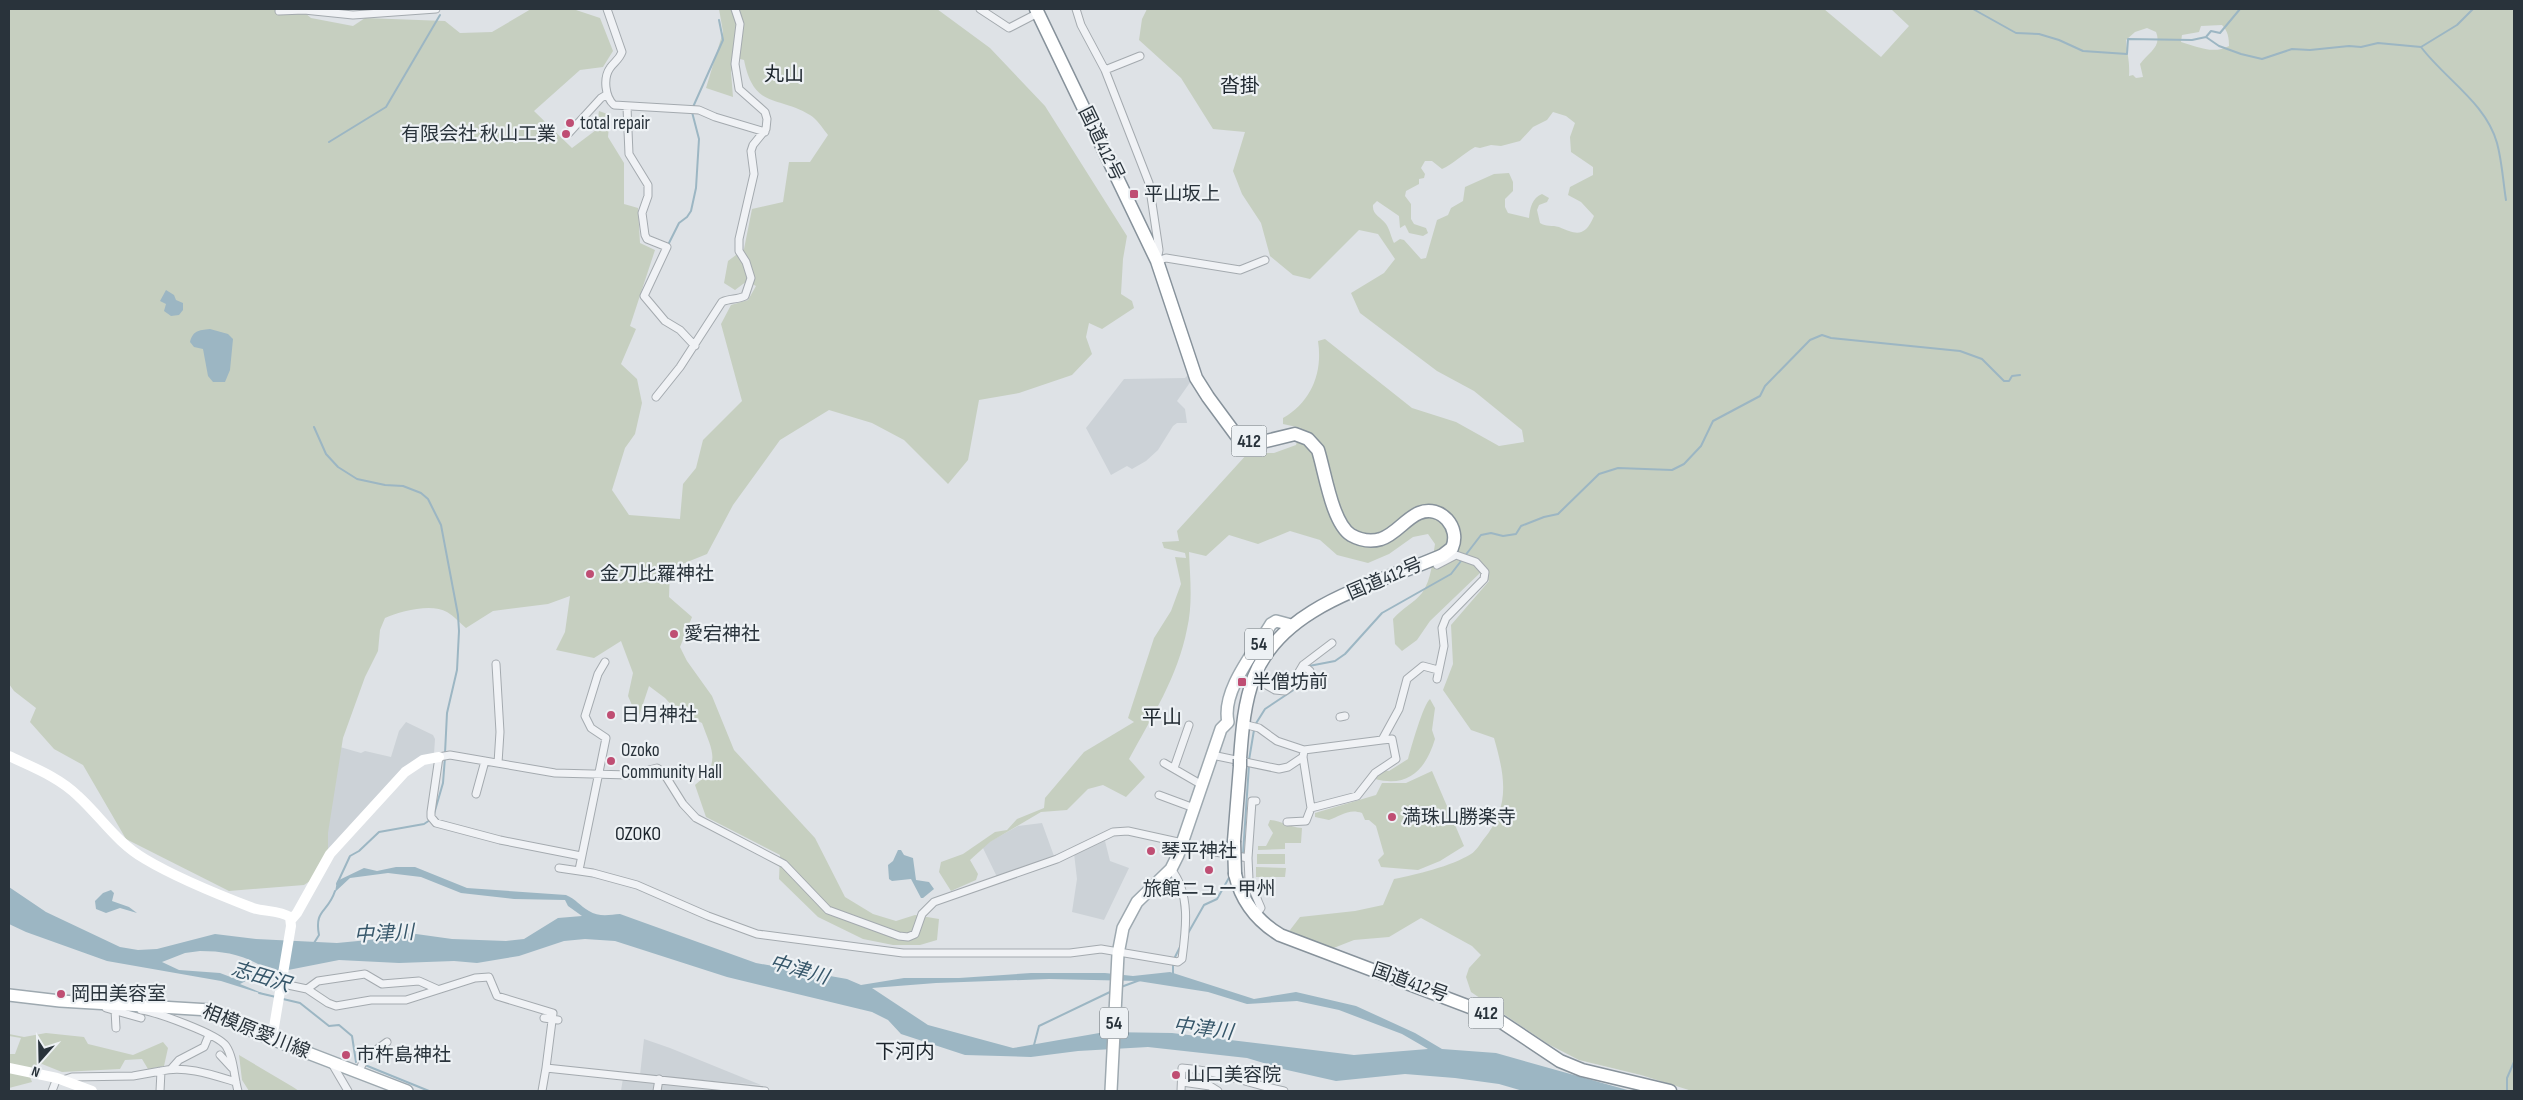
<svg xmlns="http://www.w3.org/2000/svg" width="2523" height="1100" viewBox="0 0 2523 1100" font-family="'Sofia Sans Condensed','Noto Sans JP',sans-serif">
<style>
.built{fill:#ccd2d7}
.green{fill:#c6cfc0;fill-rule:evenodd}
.water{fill:#9cb6c3;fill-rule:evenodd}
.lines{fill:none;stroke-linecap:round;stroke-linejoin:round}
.stream{stroke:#9cb6c3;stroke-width:2}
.street-casing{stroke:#a4aaaf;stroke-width:9}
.primary-casing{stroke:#9ea9b0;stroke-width:14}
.highway-casing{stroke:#87929b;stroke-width:15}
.street{stroke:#f0f2f5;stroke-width:7}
.secondary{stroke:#fff;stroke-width:10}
.primary{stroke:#fff;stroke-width:11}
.highway{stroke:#fff;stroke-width:12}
.highway-bridge-casing{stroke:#87929b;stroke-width:15;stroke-linecap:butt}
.highway-bridge{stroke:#fff;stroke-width:12}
.poi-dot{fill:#bf4e73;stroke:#edf1f4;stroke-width:2}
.labels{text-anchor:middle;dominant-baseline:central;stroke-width:4.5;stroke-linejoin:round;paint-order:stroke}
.shield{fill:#edf1f4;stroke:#646c72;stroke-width:1}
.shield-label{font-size:18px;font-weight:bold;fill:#29333b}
.poi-label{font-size:19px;fill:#29333b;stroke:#edf1f4;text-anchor:start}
.street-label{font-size:19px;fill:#29333b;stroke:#edf1f4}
.neighbourhood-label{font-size:20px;fill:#1b242c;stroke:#edf1f4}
.water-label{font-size:20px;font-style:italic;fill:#37576a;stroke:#edf1f4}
</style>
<rect width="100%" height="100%" fill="#dee2e6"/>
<path class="built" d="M 1188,375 L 1191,381 L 1177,401 L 1185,409 L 1187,423 L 1177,423 L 1173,426 L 1158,450 L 1146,461 L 1132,469 L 1127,466 L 1111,475 L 1086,428 L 1124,379 L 1185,378 Z
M 406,722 L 433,735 L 435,739 L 434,754 L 425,758 L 320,861 L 333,745 L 361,753 L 365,751 L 391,757 L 399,731 Z
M 1042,823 L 1054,856 L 1053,859 L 998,879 L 982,846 L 1018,826 Z
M 1104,837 L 1110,861 L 1129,868 L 1104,920 L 1072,912 L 1077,879 L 1074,853 Z
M 644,1039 L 670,1048 L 761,1085 L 640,1075 Z
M 623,1078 L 655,1082 L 653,1091 L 621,1091 Z
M 662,1082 L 754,1091 L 659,1091 Z"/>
<path class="green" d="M 9,9 L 279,9 L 305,13 L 311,18 L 353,26 L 365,18 L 445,21 L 460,33 L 492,32 L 531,9 L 576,10 L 600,18 L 613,51 L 603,67 L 580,70 L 534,111 L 572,148 L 596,130 L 599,111 L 610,115 L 608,137 L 624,163 L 624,204 L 638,208 L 640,243 L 655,250 L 630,326 L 636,329 L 621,364 L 637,379 L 642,403 L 635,434 L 625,448 L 612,490 L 629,515 L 680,519 L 683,484 L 696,468 L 703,440 L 742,401 L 721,324 L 731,305 L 748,300 L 756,286 L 747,281 L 735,290 L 724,283 L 728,261 L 744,249 L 752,209 L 783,202 L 789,162 L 810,162 L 828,135 C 823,129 817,119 810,115 C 778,95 754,110 744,60 L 736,58 L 731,72 L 733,97 L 706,88 L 723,32 L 719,9 L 937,9 L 990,48 L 1045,106 L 1127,236 L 1123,259 L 1121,294 L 1132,301 L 1134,308 L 1102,329 L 1089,323 L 1086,337 L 1092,354 L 1072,375 L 1019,393 L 979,400 L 968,460 L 948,484 L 904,440 L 872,423 L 829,410 L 780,440 L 733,505 L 707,554 L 670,569 L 669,597 L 692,617 L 680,647 L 687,661 L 712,696 L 734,750 L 815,838 L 845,897 L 873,914 L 896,921 L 915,915 L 939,919 L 937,940 L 920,945 L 893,945 L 863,939 L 818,917 L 779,879 L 780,855 L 706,817 L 695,785 C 722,763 712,751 702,723 L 677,711 L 665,698 L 649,686 L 638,719 L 628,696 L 633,673 L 621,641 L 594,658 L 556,650 L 565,632 L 570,596 L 548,604 L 493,611 L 466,628 C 460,623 454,616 447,612 C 432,603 400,611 385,618 L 380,630 L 378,651 L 365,677 L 343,738 L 328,833 L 328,855 L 310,881 L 304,885 L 229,891 L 126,839 L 83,765 L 54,749 L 30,722 L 36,708 L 14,691 L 9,684 Z
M 1147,9 L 1824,9 L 1881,57 L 1909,26 L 1891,9 L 2514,9 L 2514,1091 L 1692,1091 L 1641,1075 L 1579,1060 L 1548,1044 L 1471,992 L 1466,977 L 1469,968 L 1481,955 L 1472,946 L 1421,918 L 1389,937 L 1354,940 L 1331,949 L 1287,934 L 1300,917 L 1355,911 L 1383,905 L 1394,879 C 1415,875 1452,866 1471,854 C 1476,851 1480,844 1483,840 C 1511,806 1505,777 1494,738 L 1471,730 L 1443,690 L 1453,664 L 1451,625 L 1489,581 L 1480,573 L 1430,621 L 1417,640 L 1402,651 L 1395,644 L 1393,619 C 1401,609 1414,603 1422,593 C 1432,579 1432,561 1435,544 L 1428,534 L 1413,537 L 1389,554 L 1368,563 L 1337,555 L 1320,540 L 1290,531 L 1258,544 L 1229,535 L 1206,556 L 1189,552 C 1190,577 1193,604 1187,629 C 1178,676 1152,717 1129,759 L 1145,777 L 1126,797 L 1103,785 L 1088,789 L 1067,810 L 1041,812 L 990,842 L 970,860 L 978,874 L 976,880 L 951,891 L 939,872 L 941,862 L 963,854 L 995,832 L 1007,830 L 1017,819 L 1044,808 L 1045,798 L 1084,752 L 1134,722 L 1128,718 L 1154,638 L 1171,611 L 1181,584 L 1175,557 L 1186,558 L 1185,553 L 1164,548 L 1162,542 L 1179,541 L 1177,531 L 1248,453 L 1274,453 L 1296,445 L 1301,428 L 1283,424 L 1283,418 C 1311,402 1323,373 1318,341 L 1325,339 L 1412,408 L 1456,422 L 1499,446 L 1524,442 L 1522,430 L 1474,391 L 1437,371 L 1360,313 L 1351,293 L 1384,273 L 1395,259 L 1378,234 L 1359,230 L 1310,279 L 1293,275 L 1270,256 L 1261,223 L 1242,194 L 1233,171 L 1245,132 L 1213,129 L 1181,78 L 1139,40 L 1142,19 ZM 2222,25 C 2228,31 2229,38 2229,46 C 2213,55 2196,46 2181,42 L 2182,35 L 2199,32 L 2201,26 ZM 2147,28 L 2156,32 C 2162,47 2149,52 2140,64 L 2143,77 L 2136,78 L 2133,75 L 2129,76 C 2130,62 2127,53 2126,40 L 2135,32 ZM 1553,112 L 1566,116 L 1575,123 L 1570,137 L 1571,152 L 1593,167 L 1593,175 L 1570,187 L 1568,195 L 1581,202 L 1594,216 C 1585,237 1577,235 1559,227 C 1552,225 1546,227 1540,223 L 1537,210 L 1539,205 L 1547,202 L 1549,198 L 1542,194 C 1532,198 1530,208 1529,218 L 1508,213 L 1505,207 L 1505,199 L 1513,191 L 1513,182 L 1509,173 L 1494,174 L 1465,187 L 1463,201 L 1451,208 L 1448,215 L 1437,220 L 1426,258 L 1421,259 L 1404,240 L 1400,239 L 1394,243 C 1391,237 1390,230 1386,224 C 1381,217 1372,215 1373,205 L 1377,201 L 1399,216 L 1400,228 L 1405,225 L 1409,233 L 1423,236 L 1428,233 L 1426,228 L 1414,224 L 1411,219 L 1411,204 L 1405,196 L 1406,191 L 1419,184 L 1419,179 L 1424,178 L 1425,174 L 1421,168 L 1425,161 L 1432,161 L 1442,169 C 1453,164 1463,154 1475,147 L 1480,148 L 1491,145 L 1501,146 L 1520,141 L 1533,127 L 1547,120 Z
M 1430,699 L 1435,708 L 1432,730 L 1435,739 C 1426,769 1409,788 1375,779 L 1375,774 L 1381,770 L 1389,771 L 1408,759 C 1411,748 1423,705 1430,699 Z
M 1432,771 L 1464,846 L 1440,861 L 1418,870 L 1381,867 L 1378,860 L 1384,854 L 1376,826 L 1369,820 L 1365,820 L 1362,813 C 1349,808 1340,816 1329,820 L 1315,817 L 1315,813 L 1376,795 L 1382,783 L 1406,783 Z
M 1270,820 C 1282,821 1289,827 1302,828 L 1301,843 L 1285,843 L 1285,849 L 1258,850 L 1258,846 L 1266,846 L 1273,833 L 1268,825 Z
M 1257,854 L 1285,854 L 1285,864 L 1257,864 Z
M 1256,867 L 1286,868 L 1285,877 L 1256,877 Z
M 46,1033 L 84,1037 L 88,1044 L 133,1055 L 163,1042 L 168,1048 L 164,1066 L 148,1069 L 142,1059 L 125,1060 L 120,1069 L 62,1072 L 42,1064 L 32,1067 L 30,1077 L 32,1082 L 9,1088 L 9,1054 L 15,1054 L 21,1038 L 9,1036 L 9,1034 L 24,1037 Z
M 239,1055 L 293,1087 L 299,1091 L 249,1091 L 242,1080 Z"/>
<path class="water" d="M 166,290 L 174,295 L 176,300 L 183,303 L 183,310 L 179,315 L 171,316 L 164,311 L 166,304 L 160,301 Z
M 210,329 L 228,334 L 233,339 L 230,370 L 225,382 L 213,382 L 208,376 L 203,349 L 194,347 L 190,342 C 193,331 198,330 210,329 Z
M 898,850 L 901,850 L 904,855 L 913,858 L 916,880 L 929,882 L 934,889 L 923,898 L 921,898 L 911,879 L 892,881 L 889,879 L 888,865 L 893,861 Z
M 396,867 L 415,867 L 467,888 L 566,895 C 576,899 580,906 589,911 C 598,917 609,915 620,914 L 756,963 L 847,979 L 861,985 L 904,978 L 959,978 L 1031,973 L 1105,973 L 1133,976 L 1170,972 L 1254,999 L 1296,992 L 1356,1006 L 1415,1033 L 1442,1049 L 1496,1053 L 1631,1091 L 1523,1091 L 1499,1084 L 1455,1078 L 1405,1074 L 1336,1081 L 1287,1070 L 1247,1058 L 1148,1047 L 1078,1051 L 1031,1057 L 965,1055 L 901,1034 L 888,1020 L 872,1012 L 727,977 L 615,941 L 585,939 L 564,941 L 519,956 L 477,963 L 454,961 L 399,963 L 339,960 L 278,972 L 269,969 L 240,984 L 269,996 L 221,981 L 107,961 L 26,932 L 9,924 L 9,887 L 46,912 L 120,947 L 138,950 L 157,949 L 215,934 L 256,939 L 337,943 L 379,939 L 409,933 L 452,939 L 506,941 L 524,939 L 558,918 L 582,916 L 568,906 L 565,900 L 514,899 L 461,893 L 421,877 L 388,873 L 350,878 L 335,892 L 337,881 L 364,868 L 377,871 ZM 200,951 C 225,951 244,955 265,968 L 241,981 L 220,973 L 179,970 L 162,962 L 185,953 ZM 1049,979 L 1138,981 L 1208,992 L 1247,1004 L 1297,1001 L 1339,1010 L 1402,1034 L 1428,1049 L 1354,1055 L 1172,1033 L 1105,1032 L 1013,1048 L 928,1025 L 872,988 L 936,983 Z
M 111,890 L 114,893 L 112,901 L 129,907 L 137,913 L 120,908 L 106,913 L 96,909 L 95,901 L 103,893 Z"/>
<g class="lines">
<path class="stream" d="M 1973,9 L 2016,33 L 2039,34 L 2059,40 L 2083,51 L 2127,54 L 2128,39 L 2192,40 L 2206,37 L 2211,31 L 2220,33 L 2240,9
M 2206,37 L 2219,46 L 2241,54 L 2262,59 L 2292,49 L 2310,50 L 2349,46 L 2361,47 L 2378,43 L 2421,47 C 2445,79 2486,103 2497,143 C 2502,161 2503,181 2506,200
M 2421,47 L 2457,25 L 2473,9
M 693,107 L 723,40 L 719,20
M 329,142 L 386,107 L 440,15
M 669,243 L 679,223 L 687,217 L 691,211 L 696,188 L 699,139 L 692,112
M 314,427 L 326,454 L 338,467 L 357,479 L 385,485 L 403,486 L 421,493 L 428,499 L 441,525 L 458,615 L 459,631 L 457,670 L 447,713 L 445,753
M 1309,666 L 1335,661 L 1345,654 L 1382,613 L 1451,574 L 1481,535 L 1491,533 L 1503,536 L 1516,534 L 1521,526 L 1544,517 L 1558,514 L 1599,474 L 1618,468 L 1672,470 L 1684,464 L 1701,446 L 1713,421 L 1760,396 L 1765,386 L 1810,340 L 1822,335 L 1831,338 L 1960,351 L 1982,359 L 2004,381 L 2009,381 L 2012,376 L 2020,375
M 1255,725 L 1265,709 L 1295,689 L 1306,669
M 1249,760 L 1254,730
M 434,814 L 443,783 L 445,757
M 1243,854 L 1249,765
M 337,884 L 350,856 L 359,851 L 379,832 L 424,824 L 430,820
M 1187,935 L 1204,905 L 1217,899 L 1230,876
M 314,943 L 319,935 C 314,909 328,913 335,891
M 1174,959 L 1182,943
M 1173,976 L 1173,963
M 1121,987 L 1140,980
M 259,993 L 276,997
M 283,999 L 300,1003 L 329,1026 L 339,1025 L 352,1036 L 356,1062
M 1034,1045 L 1039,1026 L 1112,991
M 365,1065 L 429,1091
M 2507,1091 L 2507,1078 L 2514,1062"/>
<g class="street-casing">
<path id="street" d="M 607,9 L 622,52 C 619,60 614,62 610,68 C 603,78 605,97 614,105 L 699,110 L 715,117 L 765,132
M 980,9 L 1009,28 L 1038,13
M 1076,9 L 1081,25 L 1105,70 L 1149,183 L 1159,250 L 1157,261 L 1166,258 L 1240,270 L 1265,260
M 279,11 L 304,10 L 353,15 L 436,9
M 1105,70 L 1140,56
M 627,107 L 629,154 L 648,185 L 648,196 L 642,213 L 645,235 L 647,239 L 667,247 L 644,296 L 665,321 L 680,330 L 695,346
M 569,133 L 601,98 L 606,95
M 656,397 L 680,367 L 722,302 C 730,298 737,300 745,296 L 751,278 L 746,262 L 739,251 L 739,239 L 754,174 L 751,151 L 753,145 L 766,129 L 767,119 L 765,112 L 739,89 L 735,64 L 740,24 L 735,9
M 1437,565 L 1456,555 L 1476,562 L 1485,572 L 1484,579 L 1446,618 L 1442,628 L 1444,646 L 1437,679
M 496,664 L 500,732 L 498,763
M 1303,665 L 1310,671
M 1254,678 L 1275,690 L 1285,691 L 1290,687 L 1303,665 L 1332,643
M 1340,717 L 1345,716
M 1243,724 L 1259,728 L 1277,741 L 1304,750 L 1303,757 L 1311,808 L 1306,821 L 1287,822
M 1304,750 L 1382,740 L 1399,709 L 1407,679 L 1423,666 L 1438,670
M 1212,755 L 1279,769 L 1288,767 L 1303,757
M 1164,763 L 1202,785
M 1174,768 L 1189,725
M 476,794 L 485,761
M 1159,795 L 1194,808
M 1311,808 L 1357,796 L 1375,773 L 1396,759 L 1392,739 L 1382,740
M 581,856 L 500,840 L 436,823 L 431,817 L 431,812 L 439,757 L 450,755 L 555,773 L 629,775 L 657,768 L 663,772 L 683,804 L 696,818 L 784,864 L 828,910 L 899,936 L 908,937 L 915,934 L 922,914 L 934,902 L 1057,859 L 1113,832 L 1128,831 L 1178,842 L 1188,847 L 1248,858 L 1249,880 L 1261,908 L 1256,915
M 1248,858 L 1252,801 L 1256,801
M 559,868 L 593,873 L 637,885 L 708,916 L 757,934 L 903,953 L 1070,953 L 1101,949 L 1178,962 L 1182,959 C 1186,929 1191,894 1171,869
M 579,870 L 606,738 L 591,728 L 585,716 L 598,674 L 605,662
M 288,985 L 307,989 L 328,1003 L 336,1006 L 371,1000 L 406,1000 L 475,978 L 489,977 L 497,996 L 553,1013 L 546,1068
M 307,989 L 318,981 L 365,974 L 382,984 L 419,981 L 437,989
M 106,1008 L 141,1018
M 115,1010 L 116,1028
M 141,1010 C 156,1012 218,1034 226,1046 C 234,1058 234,1077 238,1091
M 544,1018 L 558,1020
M 220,1055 L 232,1068
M 331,1062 L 348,1091
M 171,1069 L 179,1060 L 204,1047 L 209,1035
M 358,1073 L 365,1058 L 387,1042
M 63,1080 L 72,1077 L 133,1076 L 161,1071
M 1182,1082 L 1210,1086 L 1218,1091
M 52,1091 L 57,1078
M 160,1091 L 161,1071 C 185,1065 213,1075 236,1082
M 542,1091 L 546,1068 L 765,1091
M 657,1091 L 659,1079
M 1181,1091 L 1182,1068 C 1216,1070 1250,1084 1284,1091"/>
</g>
<g class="primary-casing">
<path id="primary" d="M 1228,722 C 1221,691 1255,651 1271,624 L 1276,621 L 1291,625
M 9,995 L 60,1001 L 210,1010 L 256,1033 L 407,1091
M 1111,1091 L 1118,954 L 1123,928 L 1137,902 L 1171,869 L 1178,855 L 1221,729 L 1228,722"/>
</g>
<g class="highway-casing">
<path id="highway" d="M 1036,9 L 1157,261 L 1196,378 L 1208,397 L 1236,435 L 1245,440 L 1258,443 L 1295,434 L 1308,439 L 1318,450 C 1325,472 1332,523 1351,535 C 1360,540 1371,542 1381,539 C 1396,534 1405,519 1419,513 C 1441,504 1461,528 1452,548 L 1443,555 C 1376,585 1283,603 1254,677 C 1244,703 1242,732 1240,759
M 1234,841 L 1240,766
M 1235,874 C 1241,900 1257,921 1280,935 L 1491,1015 L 1560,1061 L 1582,1070 L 1670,1091"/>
</g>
<use href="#street" class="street"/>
<path class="secondary" d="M 9,756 C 32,767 59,777 78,796 C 101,817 117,843 145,859 C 175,877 219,895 253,908 C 265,912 279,910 290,917 L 291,926 L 272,1039
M 291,920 L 297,913 L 330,854 L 405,772 L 423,760 L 439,757
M 9,1068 L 57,1078 L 92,1091"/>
<use href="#primary" class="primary"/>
<use href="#highway" class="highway"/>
<g class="highway-bridge-casing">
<path id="highway-bridge" d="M 1240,766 L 1240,759
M 1234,841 L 1235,874"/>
</g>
<use href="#highway-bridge" class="highway-bridge"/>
</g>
<g class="poi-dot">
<circle cx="570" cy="123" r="5"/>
<circle cx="566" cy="134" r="5"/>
<rect x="1129" y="189" width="10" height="10" rx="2.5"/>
<circle cx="590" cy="574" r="5"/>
<circle cx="674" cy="634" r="5"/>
<rect x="1237" y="677" width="10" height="10" rx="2.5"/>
<circle cx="611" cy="715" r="5"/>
<circle cx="611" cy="761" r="5"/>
<circle cx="1392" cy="817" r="5"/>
<circle cx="1151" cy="851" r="5"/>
<circle cx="1209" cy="870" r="5"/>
<circle cx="61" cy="994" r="5"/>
<circle cx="346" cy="1055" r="5"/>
<circle cx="1176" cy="1075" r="5"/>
</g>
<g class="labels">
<g class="shield">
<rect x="1231.5" y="425.5" width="35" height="31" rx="4"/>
<rect x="1245" y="628.5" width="28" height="31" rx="4"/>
<rect x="1468.5" y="997.5" width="35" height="31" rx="4"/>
<rect x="1100" y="1007.5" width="28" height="31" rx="4"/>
</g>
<g class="shield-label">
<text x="1249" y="441">412</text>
<text x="1259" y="644">54</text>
<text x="1486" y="1013">412</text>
<text x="1114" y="1023">54</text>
</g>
<g class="poi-label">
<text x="580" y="123">total repair</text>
<text x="556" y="134" text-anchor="end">有限会社 秋山工業</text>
<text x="1144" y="194">平山坂上</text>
<text x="600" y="574">金刀比羅神社</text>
<text x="684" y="634">愛宕神社</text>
<text x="1252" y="682">半僧坊前</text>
<text x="621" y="715">日月神社</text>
<text x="621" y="750">Ozoko<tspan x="621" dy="22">Community Hall</tspan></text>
<text x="1402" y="817">満珠山勝楽寺</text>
<text x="1161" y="851">琴平神社</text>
<text x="1209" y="889" text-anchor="middle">旅館ニュー甲州</text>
<text x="71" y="994">岡田美容室</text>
<text x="356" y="1055">市杵島神社</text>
<text x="1186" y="1075">山口美容院</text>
</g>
<g class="street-label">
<text transform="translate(1101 144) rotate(64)">国道412号</text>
<text transform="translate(1385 579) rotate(-23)">国道412号</text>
<text transform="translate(1410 983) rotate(20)">国道412号</text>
<text transform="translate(256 1032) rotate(22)">相模原愛川線</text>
</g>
<g class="neighbourhood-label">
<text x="784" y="75">丸山</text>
<text x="1240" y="86">沓掛</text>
<text x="1162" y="718">平山</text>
<text x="638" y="834">OZOKO</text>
<text x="905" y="1052">下河内</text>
</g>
<g class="water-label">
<text transform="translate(384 934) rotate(-3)">中津川</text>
<text transform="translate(799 970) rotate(16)">中津川</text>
<text transform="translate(261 977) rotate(17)">志田沢</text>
<text transform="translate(1203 1029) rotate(7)">中津川</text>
</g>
</g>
<rect width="2523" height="1100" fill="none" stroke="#29333b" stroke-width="20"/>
<g transform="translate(40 1060) rotate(200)" stroke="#edf1f4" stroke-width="4" paint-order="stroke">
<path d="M0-4L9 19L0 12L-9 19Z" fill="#29333b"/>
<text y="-8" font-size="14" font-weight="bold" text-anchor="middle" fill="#29333b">N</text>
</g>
</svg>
